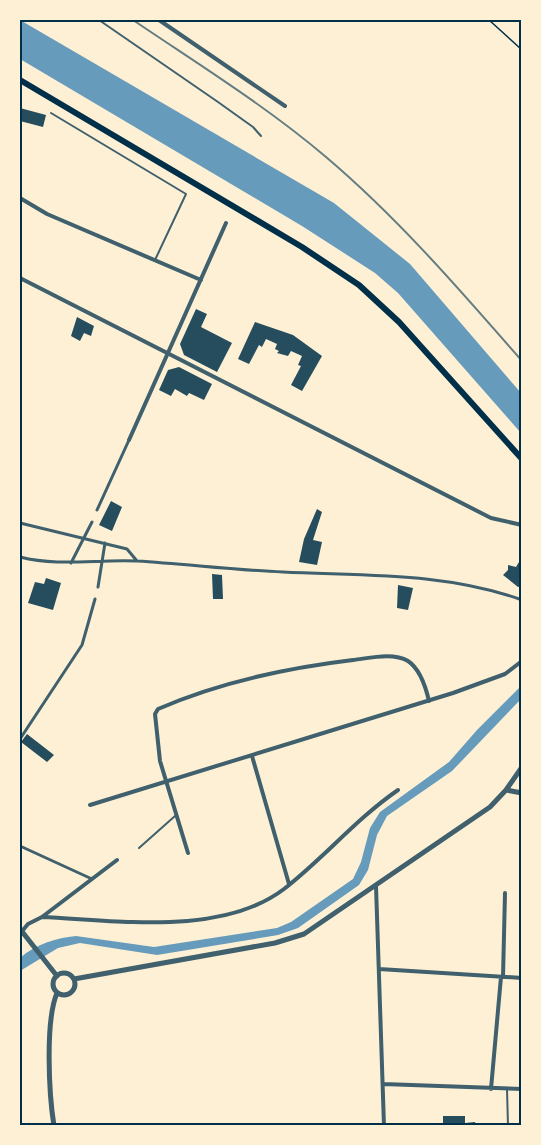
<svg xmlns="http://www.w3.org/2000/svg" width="541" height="1145" viewBox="0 0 541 1145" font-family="Karla,sans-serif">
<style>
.water{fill:#669bbc}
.building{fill:#264d5e}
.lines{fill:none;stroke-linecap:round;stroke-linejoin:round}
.path{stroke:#003049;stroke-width:1.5}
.service{stroke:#3f606c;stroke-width:2}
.pedestrian{stroke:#3f606c;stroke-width:3}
.minor{stroke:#3f606c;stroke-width:4}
.tertiary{stroke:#3f606c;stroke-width:5}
.primary{stroke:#003049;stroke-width:6}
.rail{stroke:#657d81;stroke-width:2}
.neatline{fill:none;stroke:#003049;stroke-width:2}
</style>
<rect width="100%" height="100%" fill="#fdf0d5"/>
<path class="water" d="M 20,20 L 334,203 L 410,264 L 521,393 L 521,433 L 398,293 L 375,273 L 302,226 L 20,59 Z
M 521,686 L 521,699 L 452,771 L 387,816 L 377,835 L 368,870 L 359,885 L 298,928 L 278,935 L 157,955 L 80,943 L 58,948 L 20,971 L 20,958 C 36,944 56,938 76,936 L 154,947 L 277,928 L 291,922 L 353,879 L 361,862 L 370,828 L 380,812 L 449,762 L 477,730 Z"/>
<path class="building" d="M 20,108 L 46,115 L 43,127 L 20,121 Z
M 196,309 L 207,314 L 201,327 L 232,343 L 217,372 L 184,355 L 180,344 Z
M 77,317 L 94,326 L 91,336 L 84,333 L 80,341 L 71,336 Z
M 255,322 L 293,335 L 322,356 L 302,391 L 291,385 L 301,366 L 298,365 L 302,356 L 291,351 L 288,356 L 277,353 L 279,351 L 275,349 L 277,344 L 266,339 L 262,347 L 259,345 L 249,364 L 238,359 Z
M 179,367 L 212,384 L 204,400 L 189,393 L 187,396 L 175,389 L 171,396 L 159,390 L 168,370 Z
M 111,501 L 122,507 L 112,531 L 99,525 Z
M 317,509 L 322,512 L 313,540 L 322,542 L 317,565 L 299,562 L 304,539 Z
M 522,557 L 522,586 L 518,587 L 503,575 L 508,570 L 508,565 L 516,567 Z
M 212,574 L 222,575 L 223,599 L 213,599 Z
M 46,578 L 61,583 L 53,610 L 28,603 L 35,582 L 44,584 Z
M 398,585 L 413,588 L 408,610 L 397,608 Z
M 27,734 L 54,755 L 47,762 L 21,742 Z
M 443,1116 L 465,1116 L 465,1123 L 475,1122 L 476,1126 L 443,1126 Z"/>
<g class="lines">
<path class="path" d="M 489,20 L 522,50"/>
<path class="service" d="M 99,20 L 218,102 L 253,127 L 261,136
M 51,113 L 186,194 L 155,260
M 139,848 L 175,816
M 507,1089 L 508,1126"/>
<path class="pedestrian" d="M 97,510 L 129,440
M 20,523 L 127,549 L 137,561
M 20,557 C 59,567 97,559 137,561 C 186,564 234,570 283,572 C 363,576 445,572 522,600
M 71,563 L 92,522
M 98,587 L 105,543
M 20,739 L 82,645 L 95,599
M 20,846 L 92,879"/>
<path class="minor" d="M 159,20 L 285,106
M 20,198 L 47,214 L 201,280
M 20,278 L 491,518 L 522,525
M 129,440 L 226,223
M 252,756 L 289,884
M 90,805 L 453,693 L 505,674 L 522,661
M 188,853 L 160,761 L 155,714 L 158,709 C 220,682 286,668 353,660 C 370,658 393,652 408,661 C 420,669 426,688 429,701
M 376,886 L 384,1126
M 42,917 C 115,920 221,937 284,889 C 324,858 356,819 398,790
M 23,930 L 28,924 L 42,917 L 117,860
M 379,969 L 522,978
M 503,977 L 505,893
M 383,1084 L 522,1089
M 491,1089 L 501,977"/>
<path class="tertiary" d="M 506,790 L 522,793
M 20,929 L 57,976
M53 984a11 11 0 1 1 22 0a11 11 0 1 1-22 0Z
M 74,979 L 275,943 L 304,934 L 490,807 L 506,790 L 522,767
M 54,1126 C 49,1095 45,1021 57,993"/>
<path class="primary" d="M 20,80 L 302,247 L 359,285 L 399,322 L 522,459"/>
<path class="rail" d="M 133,20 C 198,64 266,106 326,157 C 398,218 460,290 522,361"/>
</g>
<rect width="541" height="1145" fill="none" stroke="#fdf0d5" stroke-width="42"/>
<rect x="21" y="21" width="499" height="1103" class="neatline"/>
</svg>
